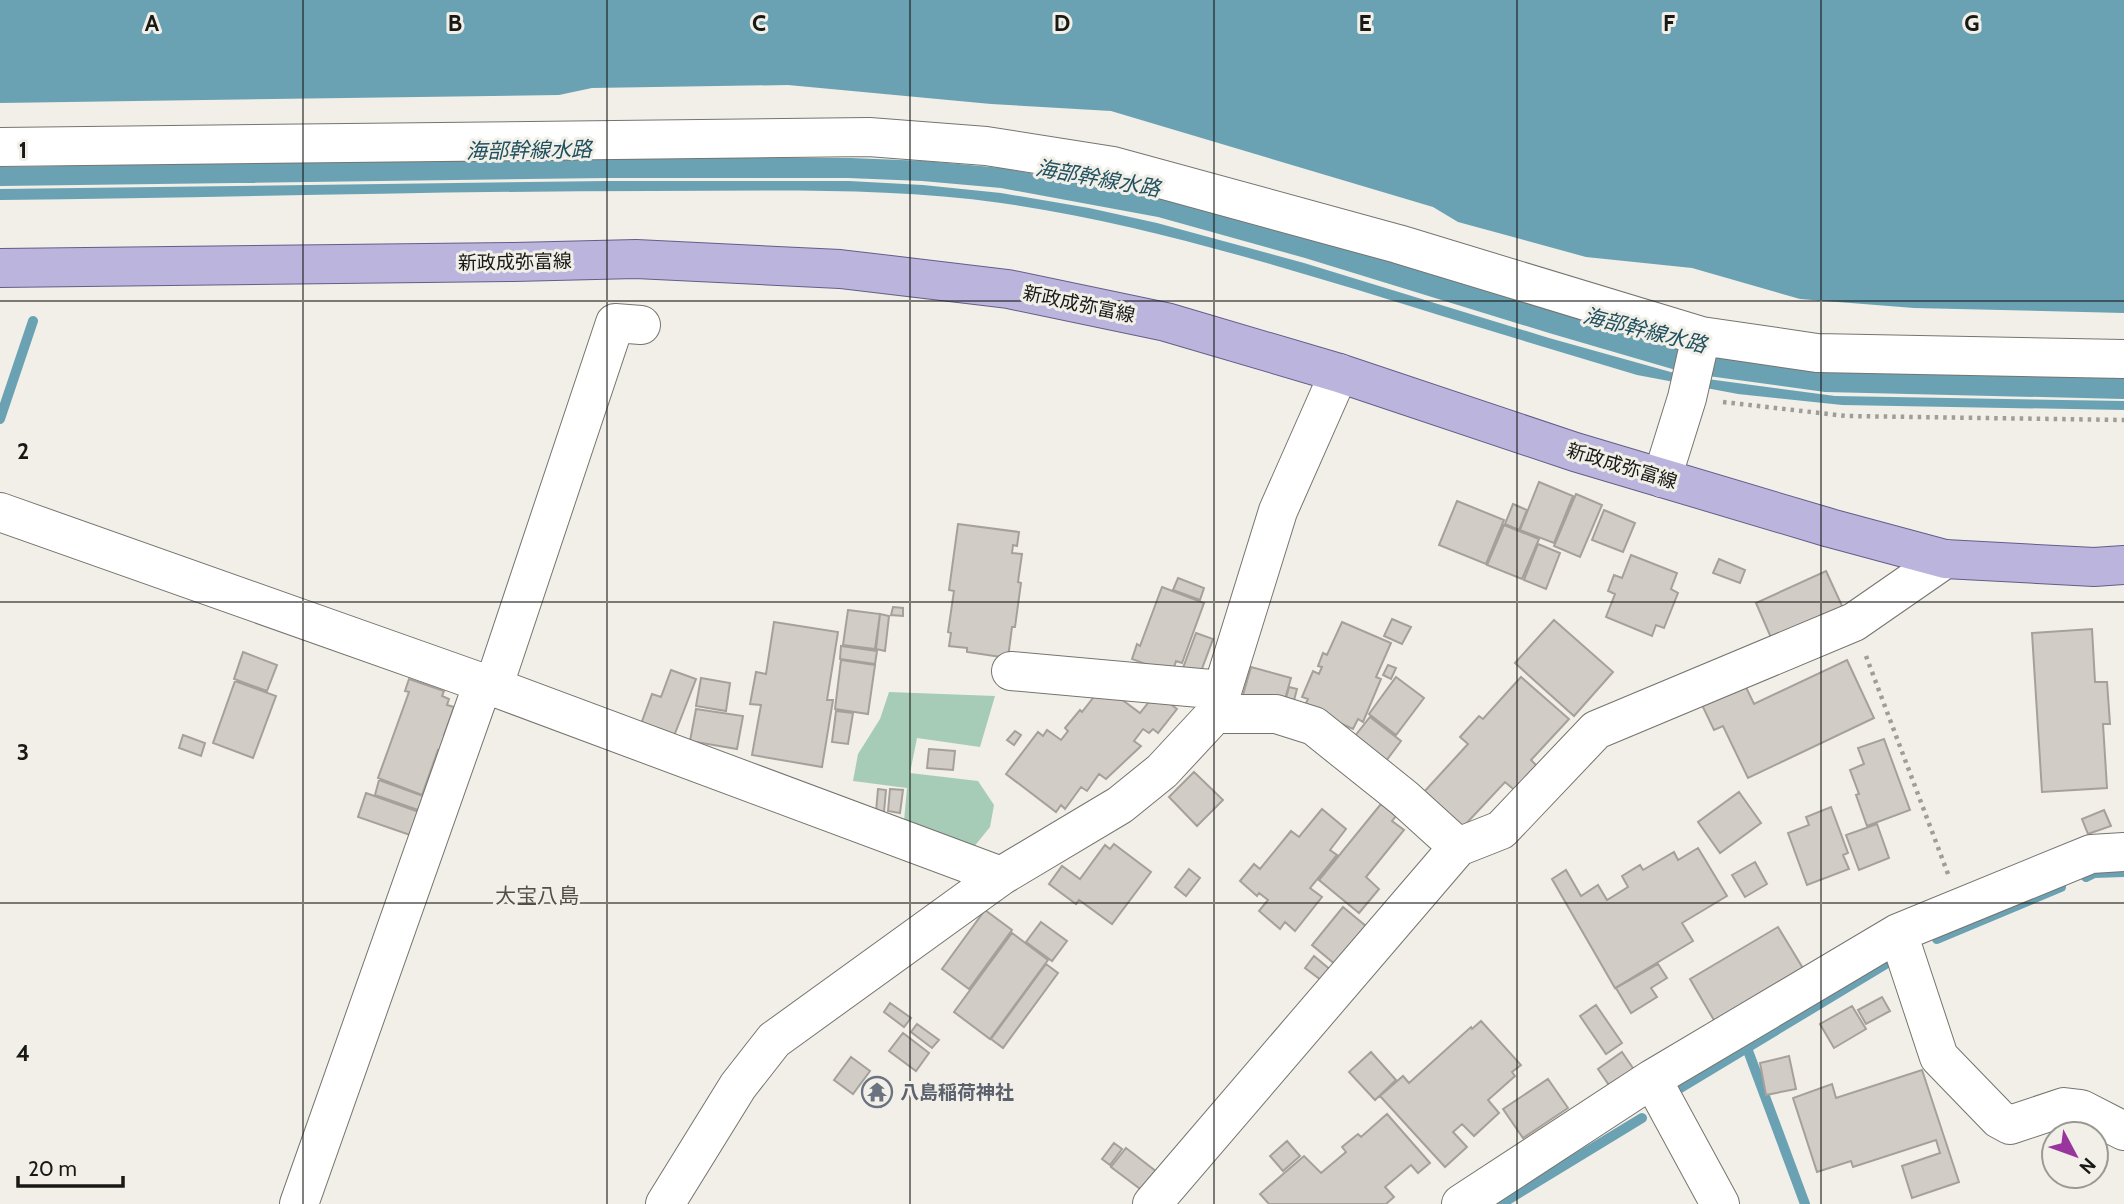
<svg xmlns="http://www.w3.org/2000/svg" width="2124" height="1204" viewBox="0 0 2124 1204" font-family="Cabin,'Noto Sans JP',sans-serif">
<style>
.green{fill:#a6ccb7}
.water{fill:#6aa2b4}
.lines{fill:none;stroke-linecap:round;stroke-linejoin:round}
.stream{stroke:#6aa2b4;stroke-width:10}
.building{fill:#d2ccc7;stroke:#a6a09b;stroke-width:2}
.minor-casing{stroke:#76746e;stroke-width:40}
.major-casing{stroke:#655d88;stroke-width:40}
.path{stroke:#9e9d97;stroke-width:4.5;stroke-dasharray:3.5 5;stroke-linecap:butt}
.minor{stroke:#fff;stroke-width:38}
.major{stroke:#bbb4dd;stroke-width:38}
.grid{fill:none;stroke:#181815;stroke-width:2;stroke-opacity:0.55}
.labels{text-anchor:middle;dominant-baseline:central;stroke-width:6;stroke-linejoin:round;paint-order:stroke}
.street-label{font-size:19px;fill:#181815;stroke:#f1efe8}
.worship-label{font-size:19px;font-weight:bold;fill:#5b616d;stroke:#f1efe8;text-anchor:start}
.water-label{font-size:21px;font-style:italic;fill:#21515f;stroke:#f1efe8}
.neighbourhood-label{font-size:21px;fill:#514f49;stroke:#f1efe8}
.grid-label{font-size:23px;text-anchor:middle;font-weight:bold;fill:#181815;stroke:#f1efe8;stroke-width:6;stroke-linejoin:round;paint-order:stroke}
</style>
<rect width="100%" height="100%" fill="#f1efe8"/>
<path class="green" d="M 889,692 L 995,696 L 980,747 L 917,738 L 910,773 L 978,781 L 994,805 L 990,827 L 973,848 L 904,821 L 907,788 L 853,781 L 858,754 L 880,719 Z"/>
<path class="water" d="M 0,0 L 2124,0 L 2124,313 L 1914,308 L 1800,299 L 1692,268 L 1586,257 L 1458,222 L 1433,207 L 1111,111 L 991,104 L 788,85 L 592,88 L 559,95 L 0,103 Z
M 607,157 L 851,158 L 926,161 L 1002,168 L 1166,198 L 1313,238 L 1692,353 L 2124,378 L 2124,399 L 1825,392 L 1686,373 L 1549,333 L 1305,258 L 1158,217 L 1001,188 L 922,181 L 848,178 L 607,178 L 0,186 L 0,167 Z
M 607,181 L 849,181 L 923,185 L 1001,193 L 1089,208 L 1157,223 L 1304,263 L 1549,338 L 1685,376 L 1835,396 L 2124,401 L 2124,410 L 1842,405 L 1738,394 L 1637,375 C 1544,347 1451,319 1358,290 C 1241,255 1123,220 1001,203 C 886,187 768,191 651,191 C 434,191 217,198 0,200 L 0,189 Z"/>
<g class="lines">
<path class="stream" d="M 0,419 L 33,321
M 2086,877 L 2094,873 L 2124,872
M 1937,939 L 2061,887
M 1747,1048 L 1805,1204
M 1677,1090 L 1894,959
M 1501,1204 L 1642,1118"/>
</g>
<path class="building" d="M 1539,482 L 1573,496 L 1554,543 L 1520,530 Z
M 1576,494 L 1602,505 L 1580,557 L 1554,546 Z
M 1457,501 L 1504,520 L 1486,564 L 1439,545 Z
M 1513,504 L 1527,510 L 1519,530 L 1505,524 Z
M 1604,510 L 1635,523 L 1623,552 L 1592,540 Z
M 958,524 L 1019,532 L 1017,546 L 1013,545 L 1012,553 L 1022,554 L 1018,582 L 1021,583 L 1015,627 L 1012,627 L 1008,658 L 967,652 L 967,648 L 949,646 L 951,633 L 948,632 L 954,591 L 949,590 Z
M 1504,525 L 1539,539 L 1522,579 L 1487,565 Z
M 1538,544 L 1560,553 L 1546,589 L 1524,580 Z
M 1631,555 L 1677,573 L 1671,589 L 1678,593 L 1664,628 L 1656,625 L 1652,636 L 1606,617 L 1615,594 L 1608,591 L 1614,575 L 1622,578 Z
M 1719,559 L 1745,570 L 1740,583 L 1713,573 Z
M 1826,571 L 1843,608 L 1772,640 L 1756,603 Z
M 1178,578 L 1204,588 L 1200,600 L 1173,590 Z
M 1162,587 L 1204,603 L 1182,663 L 1176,661 L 1172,674 L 1132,659 L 1137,644 L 1140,646 Z
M 893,607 L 903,608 L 903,616 L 891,615 Z
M 848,610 L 880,614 L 875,649 L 843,645 Z
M 880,614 L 889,616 L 885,651 L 876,649 Z
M 1392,619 L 1411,627 L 1402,644 L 1384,636 Z
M 1554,620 L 1613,672 L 1574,716 L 1515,663 Z
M 774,622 L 838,632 L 827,700 L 833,700 L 822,767 L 752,755 L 761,705 L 750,704 L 756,672 L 766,674 Z
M 1342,622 L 1391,643 L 1376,677 L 1381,679 L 1363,722 L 1358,719 L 1353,729 L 1304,707 L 1308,699 L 1302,697 L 1313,671 L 1319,674 L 1322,667 L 1318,666 L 1323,653 L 1327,655 Z
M 2092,629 L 2095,682 L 2107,682 L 2110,724 L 2103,724 L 2107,788 L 2042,792 L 2032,633 Z
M 1196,633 L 1213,639 L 1200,674 L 1183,668 Z
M 841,646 L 877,651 L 875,664 L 840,659 Z
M 243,652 L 277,665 L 267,691 L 234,679 Z
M 841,660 L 875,665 L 868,714 L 835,709 Z
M 1847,660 L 1874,718 L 1748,778 L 1723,726 L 1714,730 L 1702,705 L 1745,685 L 1754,704 Z
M 1388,665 L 1396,668 L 1391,679 L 1383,675 Z
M 1251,667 L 1291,678 L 1283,706 L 1243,695 Z
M 671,670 L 696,679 L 674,736 L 641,724 L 652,694 L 661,697 Z
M 1396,677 L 1424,698 L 1396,735 L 1369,714 Z
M 1521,677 L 1569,719 L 1531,760 L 1539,768 L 1517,792 L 1505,782 L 1462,828 L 1423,793 L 1468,744 L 1460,737 L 1479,716 L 1483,719 Z
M 701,678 L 730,683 L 726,711 L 696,706 Z
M 409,679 L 444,691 L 442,696 L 449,699 L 447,705 L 454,707 L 444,735 L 448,736 L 442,752 L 438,750 L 422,795 L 378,778 L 409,692 L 405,691 Z
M 235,681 L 276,696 L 253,758 L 213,743 Z
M 1105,687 L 1140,713 L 1156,693 L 1177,709 L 1158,733 L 1153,729 L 1149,733 L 1143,729 L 1134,741 L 1141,746 L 1106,779 L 1099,774 L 1087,791 L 1081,787 L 1065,809 L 1061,805 L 1056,812 L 1006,774 L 1038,732 L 1043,736 L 1047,730 L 1061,740 L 1068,731 L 1065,728 L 1080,710 L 1082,712 L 1100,689 Z
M 1289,687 L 1297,689 L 1293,704 L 1285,702 Z
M 696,709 L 743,716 L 737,749 L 690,741 Z
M 836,711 L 853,713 L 848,744 L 832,742 Z
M 1370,717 L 1401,741 L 1383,765 L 1351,741 Z
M 1015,731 L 1021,735 L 1014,745 L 1007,740 Z
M 183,735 L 205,743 L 201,756 L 179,748 Z
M 1884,739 L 1910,810 L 1867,826 L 1856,795 L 1859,794 L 1850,770 L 1864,764 L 1858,748 Z
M 929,749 L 955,751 L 953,770 L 927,768 Z
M 1194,772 L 1223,800 L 1197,826 L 1169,797 Z
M 379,780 L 423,796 L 418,810 L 375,795 Z
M 878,789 L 886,790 L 884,812 L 876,812 Z
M 890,789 L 903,790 L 900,813 L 888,811 Z
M 1739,792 L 1761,823 L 1720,853 L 1698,822 Z
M 366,793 L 419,812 L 410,835 L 358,817 Z
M 1381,804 L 1396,816 L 1392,821 L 1404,830 L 1366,877 L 1379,889 L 1359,913 L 1319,880 Z
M 1831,807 L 1848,853 L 1843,855 L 1849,869 L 1807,885 L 1788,833 L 1809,825 L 1806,817 Z
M 1322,809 L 1346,829 L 1330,850 L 1337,855 L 1310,888 L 1322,897 L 1295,931 L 1285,922 L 1280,929 L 1259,911 L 1268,900 L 1259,893 L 1257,896 L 1240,881 L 1254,864 L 1260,869 L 1291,831 L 1299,837 Z
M 2104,810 L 2111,826 L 2088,834 L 2082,819 Z
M 1877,824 L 1889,858 L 1859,870 L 1846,835 Z
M 1114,844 L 1151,872 L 1112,924 L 1079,900 L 1076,904 L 1049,884 L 1062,866 L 1080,879 L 1105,845 L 1110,849 Z
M 1698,848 L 1727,896 L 1682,923 L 1693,941 L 1615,988 L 1552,879 L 1566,870 L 1581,896 L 1598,885 L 1607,900 L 1628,887 L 1622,876 L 1640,865 L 1643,870 L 1674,852 L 1678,860 Z
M 1755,862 L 1767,884 L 1745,897 L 1732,875 Z
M 1189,869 L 1200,878 L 1186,896 L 1175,887 Z
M 1343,907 L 1367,927 L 1336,965 L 1312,945 Z
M 985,910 L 1012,930 L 969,989 L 942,969 Z
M 1041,922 L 1067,941 L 1052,961 L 1026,942 Z
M 1778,927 L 1804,970 L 1715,1022 L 1690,979 Z
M 1012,933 L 1048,960 L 990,1039 L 954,1012 Z
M 1314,956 L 1333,972 L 1325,983 L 1305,968 Z
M 1046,964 L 1058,973 L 1003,1048 L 991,1039 Z
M 1658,964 L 1667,978 L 1651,988 L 1657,997 L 1631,1013 L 1616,988 Z
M 1882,997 L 1890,1011 L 1866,1024 L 1858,1010 Z
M 890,1003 L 911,1018 L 904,1027 L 884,1012 Z
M 1596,1005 L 1622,1043 L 1606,1054 L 1580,1016 Z
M 1852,1006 L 1866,1029 L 1834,1048 L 1820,1024 Z
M 1481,1021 L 1521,1065 L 1512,1072 L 1515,1076 L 1488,1100 L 1499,1113 L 1474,1136 L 1462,1124 L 1453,1132 L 1467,1147 L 1445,1167 L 1380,1096 L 1403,1076 L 1409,1083 L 1471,1027 L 1472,1029 Z
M 917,1024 L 939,1040 L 932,1048 L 911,1032 Z
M 903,1033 L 929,1053 L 916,1071 L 889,1051 Z
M 1371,1052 L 1396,1080 L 1375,1100 L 1349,1072 Z
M 1622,1052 L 1637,1074 L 1613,1091 L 1598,1069 Z
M 1789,1056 L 1796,1089 L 1766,1095 L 1760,1063 Z
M 851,1057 L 870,1071 L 853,1094 L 834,1080 Z
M 1922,1070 L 1959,1182 L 1912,1198 L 1902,1166 L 1940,1153 L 1936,1140 L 1853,1167 L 1851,1161 L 1817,1172 L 1793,1098 L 1832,1084 L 1836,1098 Z
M 1548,1079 L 1568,1108 L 1523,1138 L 1503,1109 Z
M 877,1082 L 892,1093 L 881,1107 L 866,1096 Z
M 1387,1114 L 1430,1163 L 1418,1173 L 1411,1165 L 1385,1187 L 1394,1197 L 1386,1204 L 1269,1204 L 1260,1194 L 1304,1156 L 1321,1173 L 1346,1152 L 1342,1147 L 1358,1134 L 1361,1137 Z
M 1287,1141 L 1300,1156 L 1283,1171 L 1270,1156 Z
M 1114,1143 L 1122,1149 L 1110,1165 L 1102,1159 Z
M 1126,1148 L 1157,1172 L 1143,1191 L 1111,1167 Z"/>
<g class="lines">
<g class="minor-casing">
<path id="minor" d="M 0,147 L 869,137 L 986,146 L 1113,166 L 1398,244 L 1701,336 L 1817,353 L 2124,359
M 1662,478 L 1687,398 L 1701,336
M 0,512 L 483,683 L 1001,876
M 1011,671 L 1222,690
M 493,688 L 615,323 L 641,325
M 1215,714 L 1276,714 L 1314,726 L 1404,798 L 1458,847
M 1898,933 L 1939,1057 L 1999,1119 L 2010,1125 L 2064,1107 L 2081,1109 L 2124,1131
M 1652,1079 L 1720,1204
M 299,1204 L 483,683
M 665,1204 L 738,1086 L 774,1040 L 1001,876 L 1120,805 L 1162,771 L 1215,714 L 1278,511 L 1339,373
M 1152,1204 L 1458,847 L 1501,830 L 1596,730 L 1854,622 L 1945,559
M 1461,1204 L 1652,1079 L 1898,933 L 2091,854 L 2124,852"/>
</g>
<g class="major-casing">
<path id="major" d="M 0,268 L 514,262 L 636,259 L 840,269 L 1008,289 L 1166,322 L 1339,373 L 1575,452 L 1830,528 L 1945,559 L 2094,567 L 2124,565"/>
</g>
<path class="path" d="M 1723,402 L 1846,416 L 2124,420
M 1866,656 L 1948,874"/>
<use href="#minor" class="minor"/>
<use href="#major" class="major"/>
</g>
<path class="grid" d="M 303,0 L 303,1204M 607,0 L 607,1204M 910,0 L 910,1204M 1214,0 L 1214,1204M 1517,0 L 1517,1204M 1821,0 L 1821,1204M 0,301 L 2124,301M 0,602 L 2124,602M 0,903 L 2124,903"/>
<defs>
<g id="temple-ring" transform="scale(1.575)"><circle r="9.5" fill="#f1efe8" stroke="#6b7280" stroke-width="1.5"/><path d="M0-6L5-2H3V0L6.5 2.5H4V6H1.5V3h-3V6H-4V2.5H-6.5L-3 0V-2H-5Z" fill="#6b7280"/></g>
</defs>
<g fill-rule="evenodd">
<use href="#temple-ring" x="877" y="1092"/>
</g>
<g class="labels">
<g class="street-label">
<text transform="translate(515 262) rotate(-1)">新政成弥富線</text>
<text transform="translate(1079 304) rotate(12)">新政成弥富線</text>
<text transform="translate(1622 466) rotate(17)">新政成弥富線</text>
</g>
<g class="worship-label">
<text x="900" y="1092">八島稲荷神社</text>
</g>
<g class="water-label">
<text transform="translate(529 150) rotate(-1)">海部幹線水路</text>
<text transform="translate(1098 178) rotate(10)">海部幹線水路</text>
<text transform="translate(1645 330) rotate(14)">海部幹線水路</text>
</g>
<g class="neighbourhood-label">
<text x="537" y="895">大宝八島</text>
</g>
</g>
<g class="grid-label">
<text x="152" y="31">A</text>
<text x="455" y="31">B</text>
<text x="759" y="31">C</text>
<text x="1062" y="31">D</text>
<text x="1365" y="31">E</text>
<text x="1669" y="31">F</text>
<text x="1972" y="31">G</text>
<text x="23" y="158">1</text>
<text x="23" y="459">2</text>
<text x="23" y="760">3</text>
<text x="23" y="1061">4</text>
</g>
<g transform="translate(2075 1155) rotate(131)"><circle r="33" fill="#f1efe8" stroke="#9a9994" stroke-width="2"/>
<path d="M0-5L12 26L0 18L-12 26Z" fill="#99369d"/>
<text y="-10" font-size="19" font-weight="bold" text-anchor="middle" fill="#181815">N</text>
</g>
<path d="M18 1176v10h105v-10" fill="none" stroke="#181815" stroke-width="3.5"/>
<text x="28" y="1176" font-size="21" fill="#181815" stroke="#f1efe8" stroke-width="5" paint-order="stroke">20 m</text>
</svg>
